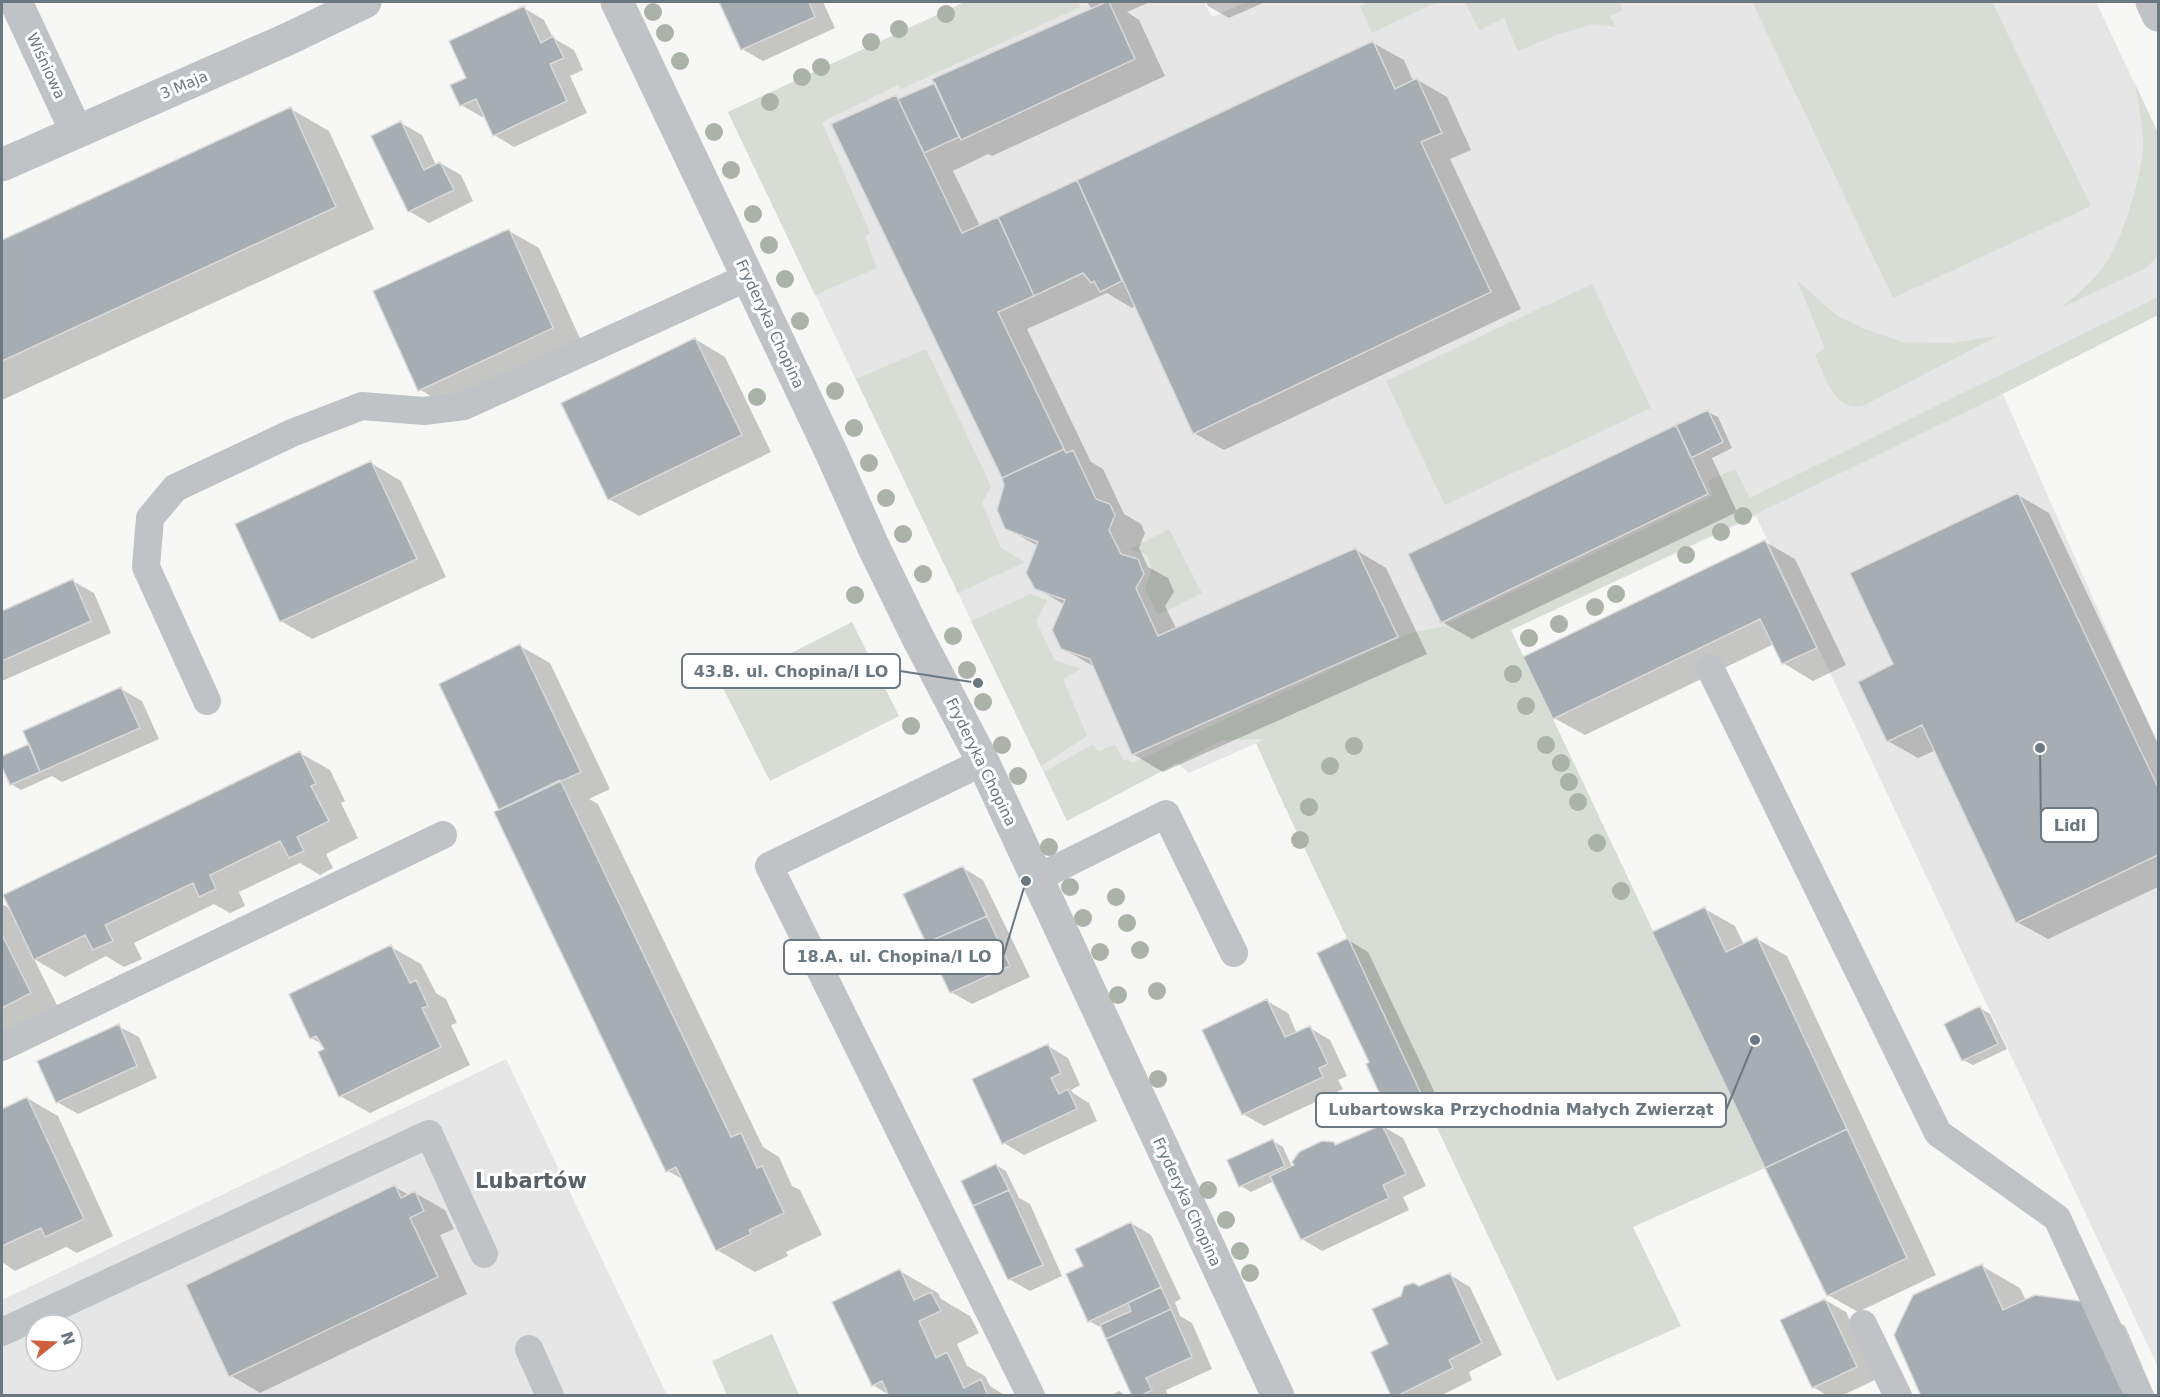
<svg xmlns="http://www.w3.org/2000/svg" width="2160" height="1397" viewBox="0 0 2160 1397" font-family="'DejaVu Sans',sans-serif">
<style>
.built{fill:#e5e6e5;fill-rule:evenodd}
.green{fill:#d7dcd5}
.shadow{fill:#0003}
.building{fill:#a7aeb3;stroke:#d9d9d8;stroke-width:1.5}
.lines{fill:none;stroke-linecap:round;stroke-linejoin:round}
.lane{stroke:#bfc3c6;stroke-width:28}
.street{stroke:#bfc3c6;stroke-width:33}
.tree{fill:#abb2a7}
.labels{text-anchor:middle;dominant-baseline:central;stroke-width:6;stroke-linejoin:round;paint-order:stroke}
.street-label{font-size:15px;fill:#6a7882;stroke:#fff}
.district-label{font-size:21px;font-weight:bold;fill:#576168;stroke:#fff}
.leader{fill:none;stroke:#6a7882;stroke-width:2}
.callout-dot{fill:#6a7882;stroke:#fff;stroke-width:2}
.callout{fill:#fff;stroke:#6a7882;stroke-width:2}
.callout-label{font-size:16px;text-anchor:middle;font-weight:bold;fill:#6a7882}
</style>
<rect width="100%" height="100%" fill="#f7f7f5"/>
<path class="built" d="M 965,2 L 1204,2 L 1212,17 L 1246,2 L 2096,2 L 2158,133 L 2158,315 L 2003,394 L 2158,746 L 2158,1367 L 1756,516 L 1511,630 L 1189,773 L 1177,763 L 1067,821 L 728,112 Z
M 506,1059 L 667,1395 L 2,1396 L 2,1300 ZM 36,1325 L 72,1325 L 72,1361 L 36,1361 Z"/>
<path class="green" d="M 965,2 L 1078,2 L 1080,7 L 901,89 L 898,85 L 822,122 L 870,233 L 865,237 L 877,268 L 815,295 L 728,112 Z
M 1370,2 L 1437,2 L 1372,33 L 1360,6 Z
M 1465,2 L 1619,2 L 1623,10 L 1610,16 L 1616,27 L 1593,24 L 1559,34 L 1518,51 L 1504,18 L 1479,30 Z
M 1752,2 L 1992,2 L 2091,206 L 1893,298 Z
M 2135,84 L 2158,133 L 2158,256 L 2146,268 L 2061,308 C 2078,294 2097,278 2109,258 C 2125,232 2144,170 2143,139 C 2142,121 2138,102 2135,84 Z
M 1797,280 L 1836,315 L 1865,329 L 1902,342 L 1951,343 L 1998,336 L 1865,405 C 1834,414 1825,376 1815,354 L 1825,349 Z
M 1592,284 L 1651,408 L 1445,505 L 1386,381 Z
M 2158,297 L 2158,315 C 1945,424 1729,528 1511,630 L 1765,1168 L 1633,1227 L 1681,1326 L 1557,1381 L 1283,803 L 1256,743 L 1265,739 L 1221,740 L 1067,821 L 1044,772 L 1093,744 L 1098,751 L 1115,745 L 1124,761 L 1127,759 L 1132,763 L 1410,633 L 1441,627 L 1713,496 L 1708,481 L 1735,469 L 1750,498 Z
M 926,349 L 991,486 L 982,503 L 1001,548 L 1025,562 L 958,593 L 856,379 Z
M 1169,529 L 1202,593 L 1158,615 L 1145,589 L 1152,568 L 1147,555 L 1130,549 Z
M 1031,594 L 1047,600 L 1036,621 L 1055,660 L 1081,669 L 1063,679 L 1087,736 L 1041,766 L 971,621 Z
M 852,622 L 899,716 L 770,781 L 723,688 Z
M 772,1334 L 799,1395 L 727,1395 L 712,1361 Z"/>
<path class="shadow" d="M 721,2 L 823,2 L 835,28 L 763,61 L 742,49 Z
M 1087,2 L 1150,2 L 1127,12 L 1139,20 L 1165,76 L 992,156 L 988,154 L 953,171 L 980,226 L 1373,43 L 1404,60 L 1413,81 L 1416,79 L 1447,97 L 1471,150 L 1450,159 L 1521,309 L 1224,450 L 1194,433 L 1135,306 L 1132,308 L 1107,293 L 1027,329 L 1091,462 L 1103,469 L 1124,514 L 1141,524 L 1145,533 L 1139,548 L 1148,567 L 1168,578 L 1174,592 L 1165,606 L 1177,630 L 1356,550 L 1386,568 L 1427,654 L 1163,772 L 1133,754 L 1093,666 L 1062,648 L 1065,605 L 1036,588 L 1038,546 L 1006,528 L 1006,484 L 896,97 L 901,99 L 1092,9 Z
M 1206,2 L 1265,2 L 1229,18 L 1208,6 Z
M 524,8 L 544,20 L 553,38 L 574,50 L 583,70 L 570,76 L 587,113 L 514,147 L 494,135 L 485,116 L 482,117 L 461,105 Z
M 291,109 L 329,131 L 374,229 L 2,400 L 2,242 Z
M 401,123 L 422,135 L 436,165 L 440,163 L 461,175 L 473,201 L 429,223 L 409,211 Z
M 509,231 L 539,248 L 583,345 L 449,407 L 419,389 Z
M 695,339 L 725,357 L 771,452 L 639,516 L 609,499 Z
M 1708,412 L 1718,417 L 1732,448 L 1712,458 L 1737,512 L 1472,639 L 1442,622 Z
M 371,463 L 401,481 L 446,577 L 312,639 L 281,621 Z
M 2018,495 L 2049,513 L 2158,743 L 2158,887 L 2048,939 L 2017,922 L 1936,750 L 1918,758 L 1888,741 L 1895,665 Z
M 1765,542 L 1795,559 L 1846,665 L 1813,681 L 1783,663 L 1774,644 L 1585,735 L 1554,718 Z
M 73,581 L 94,593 L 111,633 L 2,681 L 2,613 Z
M 520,646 L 550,663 L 610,789 L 589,799 L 598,804 L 763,1147 L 779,1157 L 792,1186 L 800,1190 L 822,1235 L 786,1252 L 788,1256 L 755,1272 L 717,1250 L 684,1180 L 668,1171 L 501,810 Z
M 121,689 L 142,701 L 159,739 L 62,782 L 52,776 L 21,790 L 11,784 L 2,763 L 2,758 L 30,745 Z
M 300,753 L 330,770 L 345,801 L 341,803 L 358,838 L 326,854 L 333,868 L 320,875 L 300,863 L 239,892 L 245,906 L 230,913 L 214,904 L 134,943 L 142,959 L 124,967 L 106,956 L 65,977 L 34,959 L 60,1011 L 2,1040 L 2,904 L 11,909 Z
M 963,868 L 983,880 L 1030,977 L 972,1004 L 951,992 L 905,895 Z
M 1705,909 L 1735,926 L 1744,945 L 1757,939 L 1787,956 L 1936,1275 L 1858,1312 L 1828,1295 Z
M 1348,940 L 1368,952 L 1443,1110 L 1410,1124 L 1390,1113 L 1371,1063 Z
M 391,947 L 421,964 L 436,993 L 446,999 L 457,1023 L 451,1025 L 470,1065 L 370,1113 L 340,1096 L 326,1050 L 322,1044 L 311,1038 Z
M 1267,1001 L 1288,1013 L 1297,1034 L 1310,1028 L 1330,1040 L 1347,1076 L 1338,1080 L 1343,1089 L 1264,1126 L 1243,1114 Z
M 1980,1008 L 1990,1014 L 2007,1049 L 1973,1065 L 1963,1060 Z
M 118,1026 L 139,1037 L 157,1078 L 78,1114 L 57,1102 Z
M 1048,1046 L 1068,1058 L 1080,1085 L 1071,1090 L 1073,1093 L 1089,1103 L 1097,1121 L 1024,1155 L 1004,1143 Z
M 27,1098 L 58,1116 L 113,1236 L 77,1253 L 66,1247 L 15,1271 L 2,1262 L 2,1111 Z
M 1382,1126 L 1403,1138 L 1426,1186 L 1403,1197 L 1409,1210 L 1322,1251 L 1302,1239 L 1274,1181 L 1251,1192 L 1241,1186 L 1229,1161 L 1273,1141 L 1283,1147 L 1292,1167 L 1333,1143 L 1337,1146 Z
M 996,1165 L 1006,1171 L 1019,1198 L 1030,1204 L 1062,1276 L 1030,1291 L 1009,1279 Z
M 395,1187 L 409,1195 L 415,1193 L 445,1210 L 454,1229 L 440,1235 L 467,1294 L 260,1393 L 230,1375 Z
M 1131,1223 L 1151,1235 L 1181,1299 L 1175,1302 L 1180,1316 L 1192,1323 L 1212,1369 L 1166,1390 L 1168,1396 L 1134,1396 L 1104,1329 L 1089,1321 L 1085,1266 Z
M 1982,1266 L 2020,1288 L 2026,1301 L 2086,1304 L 2125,1326 L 2155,1396 L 1922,1396 Z
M 900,1271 L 938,1293 L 941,1299 L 970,1316 L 979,1333 L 957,1344 L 967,1366 L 985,1376 L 990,1386 L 1006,1396 L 891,1396 L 873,1385 Z
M 1450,1275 L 1470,1287 L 1502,1355 L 1469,1372 L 1472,1380 L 1440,1396 L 1393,1396 L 1390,1345 L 1419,1288 Z
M 1825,1300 L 1846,1312 L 1877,1379 L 1841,1396 L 1828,1396 L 1813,1387 Z
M 1119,1391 L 1126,1396 L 1110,1396 Z"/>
<path class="building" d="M 719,2 L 809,2 L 815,17 L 741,50 Z
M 1106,2 L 1109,2 L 1135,59 L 961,140 L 932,79 Z
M 524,6 L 541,43 L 553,36 L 564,58 L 550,64 L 567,101 L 493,136 L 476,99 L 460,106 L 450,85 L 466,78 L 449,41 Z
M 1373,41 L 1395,89 L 1417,78 L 1442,133 L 1421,142 L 1491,292 L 1193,434 L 1077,180 Z
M 935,83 L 959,137 L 924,153 L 898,99 Z
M 896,95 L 962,233 L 998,217 L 1034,296 L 998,312 L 1064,449 L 1002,478 L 831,124 Z
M 291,107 L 336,207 L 2,361 L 2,240 Z
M 401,121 L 424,170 L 440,162 L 454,190 L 408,212 L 371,136 Z
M 1077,180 L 1122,281 L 1100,292 L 1094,281 L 1091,283 L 1083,273 L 1034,296 L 998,217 Z
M 509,229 L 553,328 L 418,391 L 373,291 Z
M 695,338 L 742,435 L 608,500 L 561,403 Z
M 1708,410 L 1723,442 L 1691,458 L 1676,425 Z
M 1676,425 L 1708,494 L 1441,623 L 1408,554 Z
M 1064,449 L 1066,453 L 1073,450 L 1096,499 L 1110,504 L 1115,515 L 1109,530 L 1121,554 L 1138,559 L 1144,574 L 1136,588 L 1158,636 L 1356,548 L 1398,637 L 1132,755 L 1090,659 L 1061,649 L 1052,630 L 1065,600 L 1035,589 L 1026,573 L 1038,542 L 1005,529 L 997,510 L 1004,485 L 1002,478 Z
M 371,461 L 417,559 L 280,622 L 235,524 Z
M 2018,493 L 2158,787 L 2158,855 L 2016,923 L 1922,725 L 1887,742 L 1858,682 L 1893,664 L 1850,573 Z
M 1765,540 L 1817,648 L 1782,664 L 1760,619 L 1553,719 L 1523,657 Z
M 73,579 L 91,621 L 2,661 L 2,611 Z
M 520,644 L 581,772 L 499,810 L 439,684 Z
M 121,687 L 140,728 L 40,772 L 23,731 Z
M 29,744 L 40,772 L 10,785 L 2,767 L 2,756 Z
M 300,751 L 316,784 L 311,786 L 329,821 L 297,837 L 304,851 L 289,858 L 280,841 L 210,875 L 216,889 L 199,897 L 193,883 L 105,925 L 113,941 L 93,950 L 85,935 L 34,960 L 3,895 Z
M 560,780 L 731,1137 L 741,1133 L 757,1168 L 762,1166 L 784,1213 L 749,1230 L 751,1234 L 716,1251 L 676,1167 L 666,1172 L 494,812 Z
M 963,866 L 987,916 L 926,943 L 903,894 Z
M 1705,907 L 1726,952 L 1757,937 L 1847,1129 L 1765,1168 L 1652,932 Z
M 987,916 L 1010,966 L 950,993 L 926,943 Z
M 2,935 L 31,993 L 2,1008 Z
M 1348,938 L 1423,1098 L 1389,1114 L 1366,1064 L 1369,1062 L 1317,953 Z
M 391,945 L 410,983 L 416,980 L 428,1006 L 422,1008 L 441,1047 L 339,1097 L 318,1052 L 324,1049 L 316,1036 L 310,1039 L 289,994 Z
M 1267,999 L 1285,1037 L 1310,1026 L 1328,1064 L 1319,1068 L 1323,1077 L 1242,1115 L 1202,1030 Z
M 1980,1006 L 1998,1044 L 1962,1061 L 1944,1024 Z
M 119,1024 L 137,1066 L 56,1103 L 37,1061 Z
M 1048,1044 L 1061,1073 L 1051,1078 L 1059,1094 L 1068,1089 L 1077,1109 L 1002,1144 L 972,1079 Z
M 27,1097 L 84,1219 L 45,1237 L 41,1228 L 2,1246 L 2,1109 Z
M 1382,1125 L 1406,1174 L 1383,1185 L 1389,1198 L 1301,1240 L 1270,1176 L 1294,1165 L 1292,1162 L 1299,1152 L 1322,1141 L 1334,1142 L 1335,1145 Z
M 1847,1129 L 1907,1258 L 1827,1296 L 1765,1168 Z
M 1273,1139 L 1285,1166 L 1239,1187 L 1227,1160 Z
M 996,1164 L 1009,1190 L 973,1206 L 961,1181 Z
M 395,1185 L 401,1198 L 415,1191 L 424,1211 L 410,1218 L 438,1277 L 229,1377 L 186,1285 Z
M 1009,1190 L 1043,1265 L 1008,1280 L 973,1206 Z
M 1131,1222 L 1161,1287 L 1088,1322 L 1066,1274 L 1083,1266 L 1075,1249 Z
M 1982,1264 L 2003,1310 L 2035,1295 L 2086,1302 L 2127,1394 L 2122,1396 L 1921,1396 L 1894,1335 L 1913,1295 Z
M 900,1269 L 914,1300 L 931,1292 L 941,1311 L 919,1321 L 936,1358 L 947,1352 L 964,1388 L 981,1379 L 988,1396 L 889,1396 L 882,1381 L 872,1386 L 832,1302 Z
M 1450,1273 L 1482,1343 L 1449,1360 L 1453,1368 L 1397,1396 L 1391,1396 L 1371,1352 L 1388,1344 L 1372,1309 L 1401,1296 L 1404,1286 L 1413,1283 L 1419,1286 Z
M 1161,1287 L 1171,1309 L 1106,1339 L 1100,1325 L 1131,1311 L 1128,1303 Z
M 1825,1299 L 1857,1367 L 1812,1388 L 1780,1320 Z
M 1171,1309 L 1192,1357 L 1146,1378 L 1152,1390 L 1140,1396 L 1132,1396 L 1106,1339 Z"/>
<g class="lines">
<path class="lane" d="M 1710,668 L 1938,1133 L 2057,1218 L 2139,1396
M 207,701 L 146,567 L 150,518 L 175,488 L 292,433 L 362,406 L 424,411 L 464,406 L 748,277
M 983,762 L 769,866 L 1031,1396
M 1037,878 L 1166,814 L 1234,953
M 2,1047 L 443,835
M 1863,1324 L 1898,1396
M 2,1332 L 429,1134 L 484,1254
M 529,1349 L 550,1396"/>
<path class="street" d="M 16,2 L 76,131
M 617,2 L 831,452 L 874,548 L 917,636 L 983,762 L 1278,1396
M 2152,2 L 2158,15
M 2,165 L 288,39 L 365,2"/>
</g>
<g class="tree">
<circle cx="653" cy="12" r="9"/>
<circle cx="946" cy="14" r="9"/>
<circle cx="899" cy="29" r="9"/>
<circle cx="665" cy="33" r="9"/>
<circle cx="871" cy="42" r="9"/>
<circle cx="680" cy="61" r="9"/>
<circle cx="821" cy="67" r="9"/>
<circle cx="802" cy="77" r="9"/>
<circle cx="770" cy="102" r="9"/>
<circle cx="714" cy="132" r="9"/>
<circle cx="731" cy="170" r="9"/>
<circle cx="753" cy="214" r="9"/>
<circle cx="769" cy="245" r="9"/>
<circle cx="785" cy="279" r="9"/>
<circle cx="800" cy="321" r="9"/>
<circle cx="835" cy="391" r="9"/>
<circle cx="757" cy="397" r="9"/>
<circle cx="854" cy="428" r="9"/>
<circle cx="869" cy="463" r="9"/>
<circle cx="886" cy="498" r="9"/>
<circle cx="1743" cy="516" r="9"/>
<circle cx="1721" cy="532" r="9"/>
<circle cx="903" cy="534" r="9"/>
<circle cx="1686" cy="555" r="9"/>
<circle cx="923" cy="574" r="9"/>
<circle cx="1616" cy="594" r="9"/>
<circle cx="855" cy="595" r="9"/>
<circle cx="1595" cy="607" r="9"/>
<circle cx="1559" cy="624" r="9"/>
<circle cx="953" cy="636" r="9"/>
<circle cx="1529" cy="638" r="9"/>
<circle cx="967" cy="670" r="9"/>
<circle cx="1513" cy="674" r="9"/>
<circle cx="983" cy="702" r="9"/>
<circle cx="1526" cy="706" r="9"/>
<circle cx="911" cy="726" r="9"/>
<circle cx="1002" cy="745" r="9"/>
<circle cx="1546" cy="745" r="9"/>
<circle cx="1354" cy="746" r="9"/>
<circle cx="1561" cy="763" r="9"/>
<circle cx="1330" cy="766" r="9"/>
<circle cx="1018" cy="776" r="9"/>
<circle cx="1569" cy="782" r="9"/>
<circle cx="1578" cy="802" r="9"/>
<circle cx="1309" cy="807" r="9"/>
<circle cx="1300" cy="840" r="9"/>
<circle cx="1597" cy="843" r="9"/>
<circle cx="1049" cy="847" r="9"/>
<circle cx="1070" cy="887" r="9"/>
<circle cx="1621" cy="891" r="9"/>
<circle cx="1116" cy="897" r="9"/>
<circle cx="1083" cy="918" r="9"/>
<circle cx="1127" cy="923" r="9"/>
<circle cx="1140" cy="950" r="9"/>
<circle cx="1100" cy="952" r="9"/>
<circle cx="1157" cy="991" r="9"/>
<circle cx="1118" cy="995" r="9"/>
<circle cx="1158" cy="1079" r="9"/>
<circle cx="1208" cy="1190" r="9"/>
<circle cx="1226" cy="1220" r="9"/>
<circle cx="1240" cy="1251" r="9"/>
<circle cx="1250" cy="1273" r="9"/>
</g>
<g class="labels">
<g class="street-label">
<text transform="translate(46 66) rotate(65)">Wiśniowa</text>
<text transform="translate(184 85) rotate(-23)">3 Maja</text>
<text transform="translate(770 324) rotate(65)">Fryderyka Chopina</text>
<text transform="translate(981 762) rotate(64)">Fryderyka Chopina</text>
<text transform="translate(1187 1202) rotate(65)">Fryderyka Chopina</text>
</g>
<g class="district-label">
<text x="531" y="1181">Lubartów</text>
</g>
</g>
<path class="leader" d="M978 683L900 671M2040 748L2041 825M1026 881L1003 957M1755 1040L1726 1110"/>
<g class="callout-dot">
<circle cx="978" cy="683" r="6"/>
<circle cx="2040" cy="748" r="6"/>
<circle cx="1026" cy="881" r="6"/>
<circle cx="1755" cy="1040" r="6"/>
</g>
<g class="callout">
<rect x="682" y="654" width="218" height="34" rx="6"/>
<rect x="2041" y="808" width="57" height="34" rx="6"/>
<rect x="784" y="940" width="219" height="34" rx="6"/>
<rect x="1316" y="1093" width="410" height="34" rx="6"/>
</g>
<g class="callout-label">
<text x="791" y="677">43.B. ul. Chopina/I LO</text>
<text x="2070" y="831">Lidl</text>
<text x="894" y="962">18.A. ul. Chopina/I LO</text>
<text x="1521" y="1115">Lubartowska Przychodnia Małych Zwierząt</text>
</g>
<rect width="2160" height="1397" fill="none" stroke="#6a7882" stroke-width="6"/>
<g transform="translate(54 1343) rotate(72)"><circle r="28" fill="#ffffff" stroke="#c3c9cd" stroke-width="1.5"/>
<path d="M0-4.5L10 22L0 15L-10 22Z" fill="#ce603f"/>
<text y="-9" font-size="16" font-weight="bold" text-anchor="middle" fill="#6a7882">N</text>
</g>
</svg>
